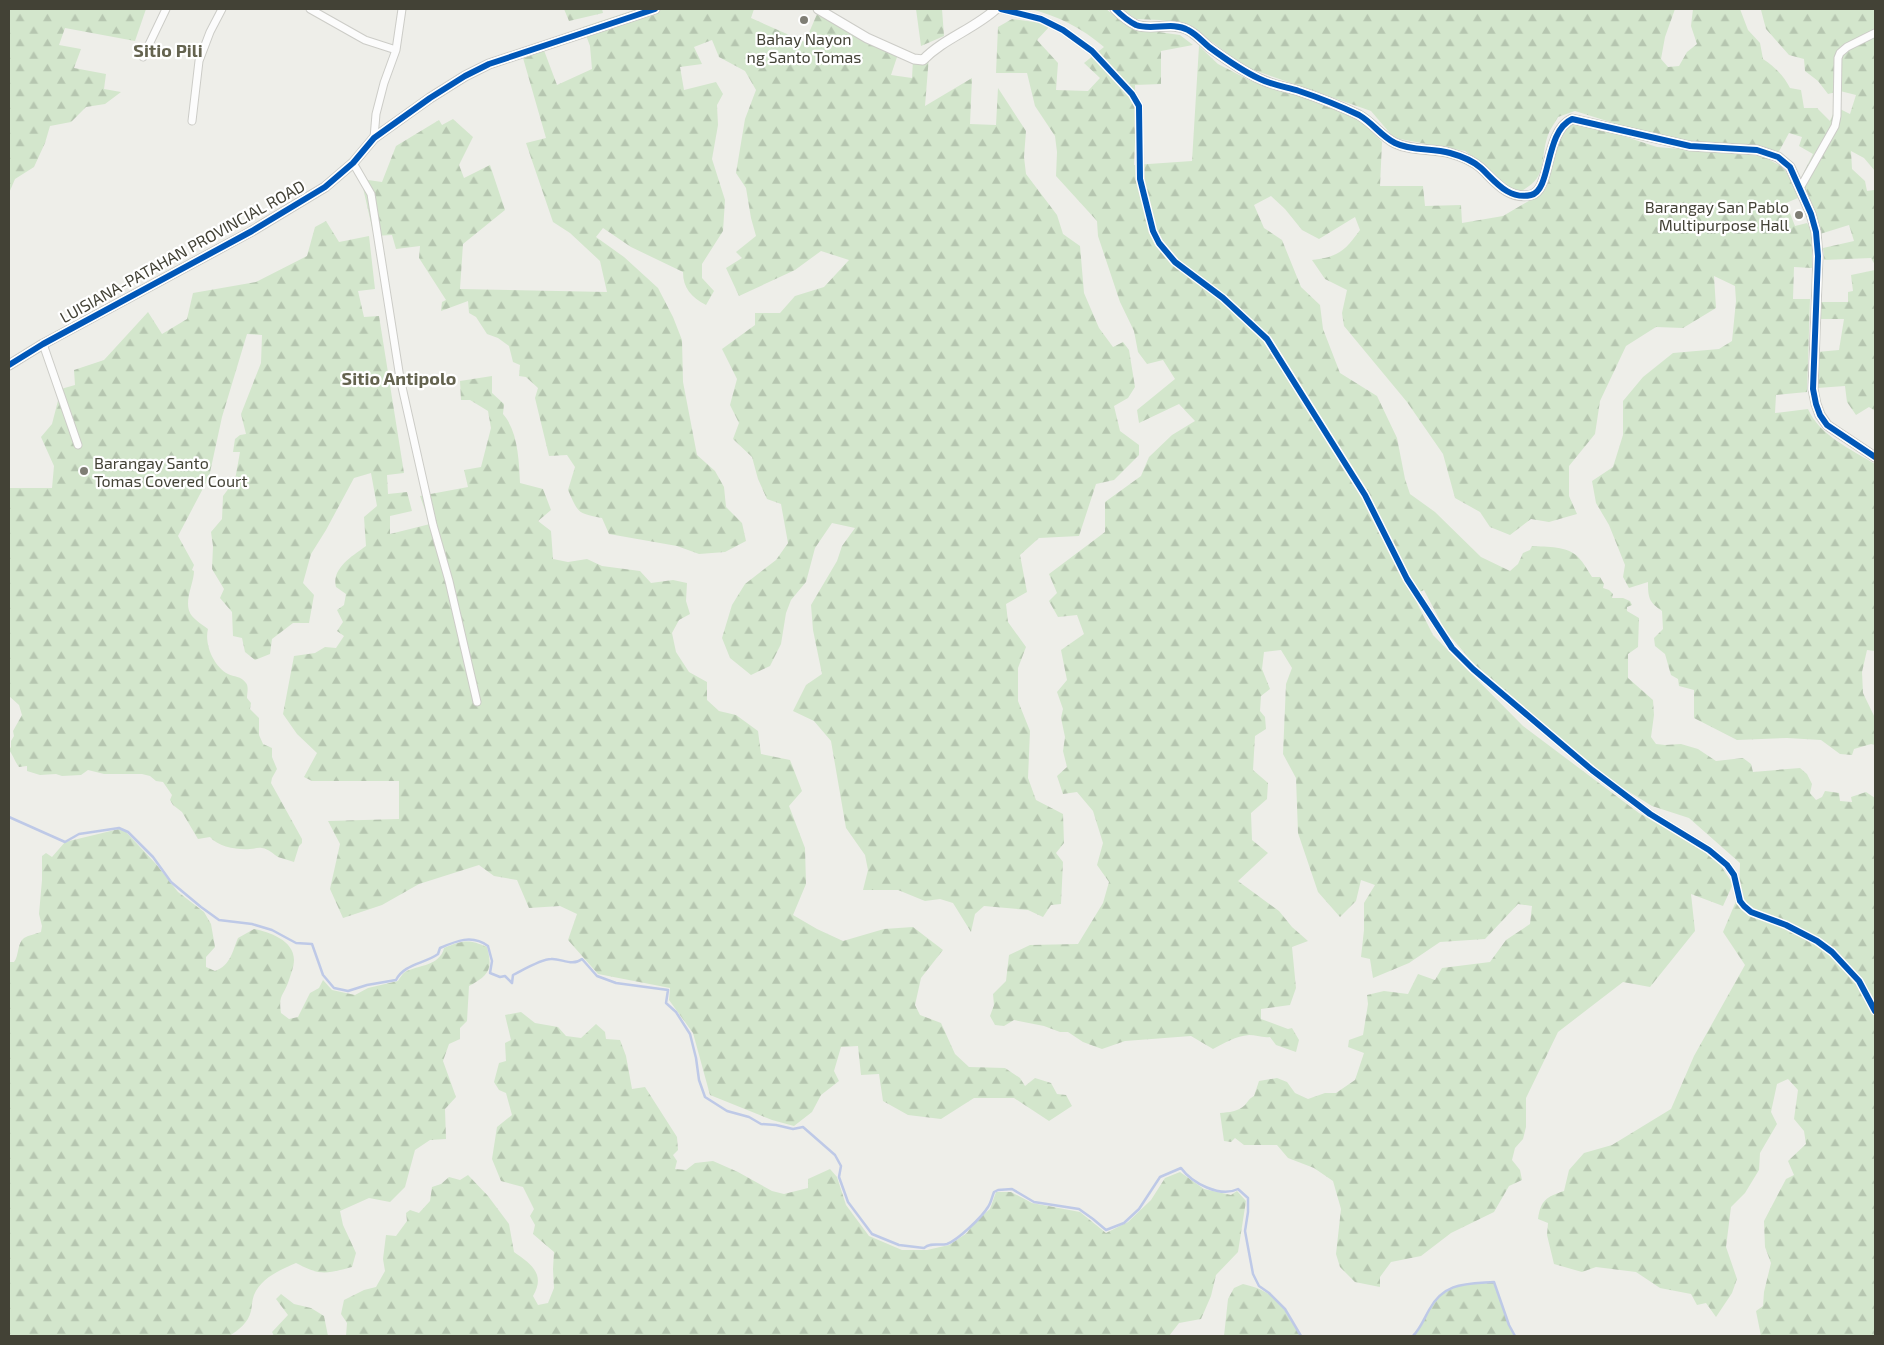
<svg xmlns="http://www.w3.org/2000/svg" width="1884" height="1345" viewBox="0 0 1884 1345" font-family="'Exo 2',sans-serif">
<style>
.forest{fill:url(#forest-firs)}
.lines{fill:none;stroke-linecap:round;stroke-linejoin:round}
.stream{stroke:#bec9e7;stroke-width:2.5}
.minor-casing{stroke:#ccccc7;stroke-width:9}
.tertiary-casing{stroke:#ccccc7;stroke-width:11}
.minor{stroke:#fcfcfc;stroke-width:7}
.tertiary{stroke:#fcfcfc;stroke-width:9}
.cycleway-casing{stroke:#fff;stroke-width:9}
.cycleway{stroke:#0057b8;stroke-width:6}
.poi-dot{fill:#7f7e75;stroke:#fff;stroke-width:2}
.labels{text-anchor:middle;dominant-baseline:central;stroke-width:4.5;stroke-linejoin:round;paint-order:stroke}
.poi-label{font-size:16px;fill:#434236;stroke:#fff}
.street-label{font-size:16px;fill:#434236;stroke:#fff}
.neighbourhood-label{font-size:18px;font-weight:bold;fill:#64634f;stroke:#fff}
</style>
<defs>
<pattern id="forest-firs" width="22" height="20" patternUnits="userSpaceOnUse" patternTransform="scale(1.25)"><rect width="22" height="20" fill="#d3e6cc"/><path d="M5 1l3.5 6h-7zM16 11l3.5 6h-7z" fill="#b6c6b0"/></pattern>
</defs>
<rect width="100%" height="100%" fill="#eeeee9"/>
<path class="forest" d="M 9,9 L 146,9 L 135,41 L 65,28 L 59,45 L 81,49 L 74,68 L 106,74 L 104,89 L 121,92 L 105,104 L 86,107 L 71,122 L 50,126 L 45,143 L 34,167 L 15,179 L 9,193 Z
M 564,9 L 602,9 L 603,13 L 569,21 Z
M 637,9 L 754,9 L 751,18 L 805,42 L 817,14 L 897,57 L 891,75 L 912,78 L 913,60 L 929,56 L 925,106 L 972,78 L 970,124 L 996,125 L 998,88 L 1026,131 L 1024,157 L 1026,174 L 1057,215 L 1063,234 L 1080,246 L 1084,293 L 1099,328 L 1113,347 L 1123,342 L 1129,350 L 1135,387 L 1128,398 L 1114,406 L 1120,431 L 1139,445 L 1139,455 L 1114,480 L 1096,484 L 1079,536 L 1039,538 L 1020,555 L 1027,592 L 1006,604 L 1008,622 L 1026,647 L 1018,668 L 1018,701 L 1030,731 L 1028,778 L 1036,800 L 1063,814 L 1064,843 L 1056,853 L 1063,862 L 1061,904 L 1051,905 L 1043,917 L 1028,910 L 984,906 L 975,914 L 971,932 L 953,903 L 940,899 L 925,901 L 898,890 L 863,890 L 868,870 L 865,855 L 846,828 L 831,741 L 814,721 L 793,711 L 806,685 L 822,674 L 813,630 L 811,605 L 837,561 L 842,546 L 855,528 L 832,523 L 815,548 L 806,582 L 791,600 L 786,613 L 781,644 L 770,666 L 751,675 L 730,658 L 722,638 L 732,605 L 745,584 L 776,560 L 788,543 L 781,504 L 767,499 L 758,479 L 752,457 L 733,439 L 739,423 L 730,405 L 737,379 L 722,349 L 755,325 L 755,313 L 780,313 L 795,296 L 824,287 L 849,260 L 821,251 L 795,270 L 739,296 L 726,268 L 742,258 L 736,252 L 756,236 L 751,218 L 746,188 L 736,173 L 745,119 L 756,90 L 745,71 L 719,57 L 712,40 L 694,47 L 702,64 L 680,67 L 684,90 L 716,82 L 723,94 L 717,105 L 718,125 L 712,159 L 725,200 L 723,231 L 702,264 L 702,278 L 714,291 L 706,305 C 691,297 683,288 683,272 L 631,247 L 603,228 L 596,237 L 624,257 L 658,288 L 673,317 L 682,340 L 683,382 L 697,455 L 715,471 L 724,487 L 726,507 L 742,523 L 746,541 L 725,552 L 699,554 L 677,546 L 609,534 L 602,518 C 577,513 579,514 568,490 L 575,467 L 567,455 L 549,456 L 535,398 L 538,388 L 526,377 L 519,376 L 520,365 L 513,362 L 509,346 L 498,338 L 487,334 L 476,317 L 469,313 L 468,301 L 441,311 L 442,302 L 446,300 L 419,258 L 420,246 L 396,249 L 392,235 L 374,236 L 361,179 L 382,182 L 396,146 L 439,120 L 442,125 L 453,119 L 473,137 L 459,165 L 464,178 L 490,165 L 505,210 L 463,244 L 460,289 L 607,292 L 600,261 L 570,233 L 553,222 L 526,143 L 546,138 L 521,51 L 542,45 L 557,85 L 592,69 L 590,46 L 583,27 Z
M 916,9 L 942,9 L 944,36 L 921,46 Z
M 1030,9 L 1106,9 L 1131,28 L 1180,35 L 1193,45 L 1161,51 L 1161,84 L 1135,85 L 1136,119 L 1134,165 L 1192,161 L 1199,46 L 1218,64 L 1249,80 L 1333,107 L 1361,121 L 1382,142 L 1380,186 L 1423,186 L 1425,206 L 1461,205 L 1462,223 L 1503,216 L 1532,199 L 1546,188 L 1559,138 L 1570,125 L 1589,125 L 1657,147 L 1762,156 L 1783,167 L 1793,183 L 1798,198 L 1786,203 L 1795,226 L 1807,223 L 1812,231 L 1812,268 L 1794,267 L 1793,299 L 1810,299 L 1807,392 L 1776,395 L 1775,413 L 1808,409 C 1820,436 1851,449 1875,464 L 1875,651 L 1867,650 L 1862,672 L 1863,693 L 1875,718 L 1875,745 L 1871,744 L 1854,749 L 1852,755 L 1840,754 L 1821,740 L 1787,738 L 1737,740 L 1694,718 L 1694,690 L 1679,686 L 1678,679 L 1671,675 L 1665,654 L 1655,646 L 1654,638 L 1663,629 L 1662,611 C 1649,602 1648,598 1648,582 L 1629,588 L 1623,577 L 1625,565 L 1609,525 L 1596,503 L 1592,481 L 1613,467 L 1623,435 L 1623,401 L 1643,377 L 1673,353 L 1719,349 L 1732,341 L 1736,301 L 1735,286 L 1714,276 L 1716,308 L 1683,328 L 1656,327 L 1626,346 L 1600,401 L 1595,434 L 1569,466 L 1569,496 L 1577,514 L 1549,522 L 1531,519 L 1510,535 L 1490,527 L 1480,512 L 1455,498 L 1443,454 L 1407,402 L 1344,326 L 1342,313 L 1347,290 L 1325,279 L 1312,260 C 1338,257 1345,251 1360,230 L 1355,217 L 1319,239 L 1302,230 L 1285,209 L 1271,196 L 1254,205 L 1264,228 L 1282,240 L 1301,287 L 1320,305 L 1323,329 L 1340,373 L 1377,396 L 1397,438 L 1405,479 L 1410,494 L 1435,512 L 1481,557 L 1510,571 L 1518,564 L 1523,553 L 1530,550 L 1532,546 C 1547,547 1568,546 1578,557 C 1584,563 1588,571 1592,577 L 1600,577 L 1604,584 L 1603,588 L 1609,590 L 1613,594 L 1612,598 L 1623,598 L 1630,601 L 1632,605 L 1627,607 L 1627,611 L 1639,618 L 1638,647 L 1628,654 L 1628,678 L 1653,700 L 1654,715 L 1651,737 L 1656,744 L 1665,745 L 1681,744 L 1698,749 L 1716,761 L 1743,758 L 1751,764 L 1753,772 L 1800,768 L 1807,774 L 1812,784 L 1810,793 L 1816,800 L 1822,797 L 1825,791 L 1839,793 L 1840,801 L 1852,802 L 1851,797 L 1866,792 L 1875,798 L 1875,1336 L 1761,1336 L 1756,1311 L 1763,1306 L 1764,1292 L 1771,1263 L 1765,1247 L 1764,1221 L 1786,1179 L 1794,1175 L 1788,1161 L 1806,1144 L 1804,1131 L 1794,1119 L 1798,1090 L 1788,1079 L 1777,1084 L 1771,1112 L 1777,1124 L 1760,1153 L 1759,1170 L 1745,1193 L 1731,1207 L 1726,1247 L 1737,1279 L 1732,1293 L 1716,1317 L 1706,1303 L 1697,1305 L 1691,1294 L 1660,1288 L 1636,1272 L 1596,1267 L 1582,1272 L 1554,1264 L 1547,1235 L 1548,1223 L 1538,1219 C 1541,1200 1546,1197 1564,1191 L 1569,1170 L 1584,1153 L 1612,1145 L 1671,1109 L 1694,1056 L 1745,965 L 1723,932 L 1739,894 L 1740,863 L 1689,818 L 1652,806 L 1579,761 L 1495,689 L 1445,630 L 1424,590 L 1413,595 L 1433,635 L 1523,726 L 1639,813 L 1715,857 L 1733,884 L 1723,906 L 1691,894 L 1695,931 L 1650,987 L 1623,982 L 1558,1032 L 1526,1098 L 1526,1127 L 1523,1139 L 1515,1148 L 1512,1160 L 1520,1170 L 1522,1180 L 1509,1186 L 1494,1212 L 1451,1233 L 1421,1256 L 1391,1262 L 1380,1277 L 1380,1287 L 1355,1282 L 1340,1267 L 1336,1254 L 1341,1209 L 1333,1181 L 1314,1168 L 1288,1158 L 1277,1145 L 1244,1145 L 1235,1138 L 1231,1142 L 1224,1141 L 1220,1113 C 1229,1112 1238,1112 1245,1105 C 1249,1100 1249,1099 1254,1096 L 1259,1081 L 1277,1078 L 1287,1082 L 1295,1093 L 1308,1099 L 1325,1093 L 1336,1093 L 1355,1080 L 1364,1053 L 1348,1047 L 1349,1040 L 1363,1035 L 1368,1004 L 1367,995 L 1384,991 L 1408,994 L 1418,974 L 1435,980 L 1442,968 L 1490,962 L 1506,940 L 1530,924 L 1532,906 L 1518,904 L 1485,939 L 1440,942 L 1409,963 L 1373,978 L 1370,959 L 1361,957 L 1364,930 L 1364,903 L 1375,885 L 1361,880 L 1356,901 L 1340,917 L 1318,892 L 1298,833 L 1296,778 L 1283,754 L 1286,684 L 1292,668 L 1281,650 L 1264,652 L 1262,669 L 1270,689 L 1261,696 L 1260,711 L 1265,717 L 1266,729 L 1255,736 L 1253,770 L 1268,783 L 1267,799 L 1251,813 L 1252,840 L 1268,853 L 1238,881 L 1279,911 L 1292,927 L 1308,941 L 1292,947 L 1296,988 L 1290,1005 L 1261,1009 L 1261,1019 L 1288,1029 L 1292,1028 L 1299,1040 L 1296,1052 L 1276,1045 L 1270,1037 C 1262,1038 1256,1035 1249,1035 C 1236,1036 1224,1043 1213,1049 L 1191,1036 L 1125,1041 L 1102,1049 L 1083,1042 L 1068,1032 L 1060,1032 L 1044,1026 L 1014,1020 L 1004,1026 L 995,1025 L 990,1016 L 994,1005 L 993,994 L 1006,981 L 1009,955 L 1030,945 L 1078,944 L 1103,903 L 1109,882 L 1097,865 L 1103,843 L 1093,811 L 1077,792 L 1063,794 L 1057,776 L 1067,767 L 1063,751 L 1065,737 L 1061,718 L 1063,709 L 1057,692 L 1067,680 L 1061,650 L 1084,634 L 1077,615 L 1058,617 L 1049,601 L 1057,593 L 1049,574 L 1105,532 L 1105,502 L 1141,476 L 1149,457 L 1172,435 L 1195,421 L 1179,404 L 1139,423 L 1137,410 L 1175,379 L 1163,360 L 1147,364 L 1138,352 L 1134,331 L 1120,302 L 1098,236 L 1097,221 L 1056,176 L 1057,152 L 1055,136 L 1035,106 L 1027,73 L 996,73 L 998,27 L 1012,19 L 1035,22 L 1050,26 L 1037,40 L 1058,63 L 1056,90 L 1088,91 L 1100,78 L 1084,63 L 1104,47 C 1082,28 1058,16 1030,9 Z
M 1122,9 L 1675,9 L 1665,37 L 1661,59 L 1668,67 L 1679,66 L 1687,52 L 1697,44 L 1691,26 L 1693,9 L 1740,9 L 1748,30 L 1760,43 L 1763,59 C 1775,67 1784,76 1790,88 L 1801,90 L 1804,108 L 1817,108 L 1830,121 L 1836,107 L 1850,114 L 1856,95 L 1840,91 L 1828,94 L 1818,81 L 1805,71 L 1804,59 L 1789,55 L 1766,29 L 1761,10 L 1759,9 L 1875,9 L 1875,171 L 1864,158 L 1851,151 L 1852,169 L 1865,181 L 1867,191 L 1874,190 L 1875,192 L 1875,265 L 1871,258 L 1824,260 L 1823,248 L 1854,241 L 1849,225 L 1820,234 L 1801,178 L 1813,154 L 1799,146 L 1802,137 L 1789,133 L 1777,155 L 1760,146 L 1706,143 L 1658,137 L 1575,111 L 1558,117 C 1555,123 1550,129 1548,135 C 1539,161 1549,178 1519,192 L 1507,186 L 1488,168 L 1465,151 L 1394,138 L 1371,111 L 1245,67 L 1215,44 L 1185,24 L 1160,20 L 1136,19 Z
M 326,221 L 339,242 L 369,236 L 375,289 L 358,291 L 364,317 L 379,316 L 404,473 L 387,475 L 388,494 L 407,492 L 412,511 L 390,516 L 390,534 L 430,524 L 420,496 L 468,487 L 464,470 L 481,467 L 491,428 L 488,411 L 470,400 L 461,400 L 460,381 L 492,376 L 492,393 L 504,404 L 503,414 C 518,431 519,461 520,483 L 543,489 L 551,510 L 538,521 L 551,531 L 553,559 L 568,562 L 587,559 L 602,566 L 640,571 L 651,583 L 673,580 L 687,583 L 686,601 L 690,614 L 679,620 L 672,633 L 676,652 L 689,672 L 707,682 L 707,700 L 719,711 L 736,715 L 758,731 L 761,754 L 790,760 L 802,791 L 789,806 L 805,848 L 806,884 L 793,915 L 817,929 L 843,941 L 884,929 L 913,927 L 943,950 L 921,978 L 915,1005 L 920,1015 L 941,1023 L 955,1054 L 969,1067 L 1005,1068 L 1020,1078 L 1025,1086 L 1035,1078 L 1051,1083 L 1057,1094 L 1066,1095 L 1072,1106 L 1049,1121 L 1014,1098 L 974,1098 L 941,1119 L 908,1115 L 883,1101 L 879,1074 L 861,1075 L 858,1046 L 841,1047 L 834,1071 L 839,1081 L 821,1095 L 812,1112 L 794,1126 L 772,1120 L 710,1095 L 693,1033 L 669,1000 L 670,988 L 598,974 L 568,940 L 577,914 L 560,906 L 529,908 L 517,880 L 494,876 L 479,865 L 419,884 L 382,905 L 343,918 L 330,889 L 340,844 L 328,821 L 399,819 L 399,781 L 312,781 L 304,777 L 317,753 L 297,734 L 283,714 L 294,656 L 315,653 L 325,647 L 336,648 L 344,636 L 337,631 L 343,622 L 337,610 L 344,605 L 346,594 L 336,587 C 331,568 354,555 366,546 L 364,517 L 377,506 L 371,473 L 354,478 L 326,530 L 311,554 L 303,583 L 314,595 L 309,623 L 293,623 L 272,639 L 270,654 L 255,660 L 245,652 L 242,638 L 233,636 L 232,612 L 220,598 L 224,589 L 212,569 L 213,546 L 211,532 L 222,519 L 223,496 L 235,480 L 240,452 L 233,452 L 235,439 L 240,435 L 246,434 L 241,414 L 261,363 L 262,335 L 247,334 L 222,417 L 209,477 L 178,536 L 194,565 L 192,570 L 194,571 C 194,584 182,604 192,616 C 196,621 203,625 208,629 C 204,644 214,667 228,674 C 234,677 241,676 246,683 C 249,687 247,693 247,698 L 251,703 L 250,709 L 259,718 L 259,735 L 263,744 L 272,748 L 272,757 L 277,769 L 272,778 L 271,783 L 302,839 L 302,843 L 299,846 L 294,862 C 289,860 283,859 278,857 C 273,854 269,849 262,848 C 258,847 254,849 250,849 C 238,850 218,847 210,837 L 198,839 L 182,812 L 173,805 L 170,800 L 172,795 L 163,782 L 156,781 L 150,776 L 142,774 L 104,774 L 88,770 L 81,775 L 62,776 L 56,774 L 40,775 L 27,771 L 27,766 L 19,767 C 15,762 13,755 9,750 L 11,747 L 11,741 L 14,736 L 13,731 L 22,715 L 19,705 L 9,696 L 9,488 L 52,488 L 54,466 L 41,437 L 52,424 L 61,389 L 75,385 L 74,370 L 104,360 L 148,312 L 162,334 L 187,319 L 193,293 L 256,282 L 307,256 L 315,227 Z
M 1875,270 L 1875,411 L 1869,407 L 1856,415 L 1847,402 L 1845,386 L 1817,388 L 1817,352 L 1839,350 L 1844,319 L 1819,319 L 1820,302 L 1848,302 L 1848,292 L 1853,291 L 1851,275 Z
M 119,829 L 126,832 L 156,864 L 178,892 L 204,912 L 211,924 L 215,947 L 206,957 L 206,967 L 215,971 C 231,965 232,952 238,938 L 254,929 C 269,932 294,940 294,960 C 294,966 291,974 289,980 C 284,996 278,994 281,1013 L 289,1019 L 298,1017 L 310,993 L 319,988 L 323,980 L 332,990 L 355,995 L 368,988 L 398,981 C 400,978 402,974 405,972 C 418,965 440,966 444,948 C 463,940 469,939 487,947 C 493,970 489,975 469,986 L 467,1021 L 460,1028 L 460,1039 L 449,1044 L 443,1061 L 456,1097 L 445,1109 L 446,1139 L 430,1140 L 415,1150 L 405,1187 L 390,1202 L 369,1198 L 340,1211 L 343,1225 L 356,1253 L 352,1267 C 325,1274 321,1276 296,1263 C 280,1270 261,1278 254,1295 C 252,1300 252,1306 251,1311 C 248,1323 239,1330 229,1336 L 9,1336 L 9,962 L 14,962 C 19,956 17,943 24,938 C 29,935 36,934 41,932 L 42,926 L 39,914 L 42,880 L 42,856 L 46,853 L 52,857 L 65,842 Z
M 521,1012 L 535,1023 L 558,1027 L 566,1036 L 581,1038 L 596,1024 L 605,1032 L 606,1039 L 620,1040 L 626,1056 L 632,1089 L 645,1087 L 677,1137 L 678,1150 L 673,1155 L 677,1161 L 675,1169 L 686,1170 L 695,1163 L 713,1161 L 738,1172 L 772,1191 L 784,1194 L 808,1188 L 808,1179 L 830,1169 L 837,1177 L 846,1205 L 869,1236 L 902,1250 L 927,1250 L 949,1245 L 967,1233 L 974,1223 L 990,1209 L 996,1192 L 1011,1192 L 1032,1203 L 1080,1212 L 1106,1233 L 1128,1222 L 1151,1200 L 1165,1178 L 1180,1172 L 1204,1189 L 1231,1195 L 1237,1191 L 1246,1201 L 1238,1252 L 1216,1275 L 1211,1296 L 1201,1319 L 1179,1323 L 1169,1336 L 346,1336 L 347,1323 L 341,1314 L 344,1300 L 364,1290 L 376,1287 L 385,1271 L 383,1259 L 386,1235 L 396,1236 L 407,1221 L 406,1213 L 410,1210 L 419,1213 L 430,1201 L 432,1187 L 441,1184 L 449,1177 L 460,1180 L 468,1175 L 488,1196 L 509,1224 L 514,1252 C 531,1264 546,1274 533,1296 L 538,1305 L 548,1303 L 554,1288 L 553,1269 L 554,1252 L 533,1234 L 535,1225 L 530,1216 L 534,1209 L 523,1187 L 501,1181 L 492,1159 L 497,1127 L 512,1115 L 506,1093 L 499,1090 L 494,1082 L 499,1063 L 506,1061 L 505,1043 L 511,1040 L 505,1015 Z
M 1494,1282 L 1509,1325 L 1515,1336 L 1413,1336 C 1420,1329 1424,1319 1429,1310 C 1444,1282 1466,1284 1494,1282 Z
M 1243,1284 C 1279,1292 1283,1309 1301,1336 L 1224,1336 L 1228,1299 L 1234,1288 Z
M 281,1294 L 294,1304 L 311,1308 L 324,1316 L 328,1336 L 274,1336 L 272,1332 L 288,1315 L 276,1299 Z"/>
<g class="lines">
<path class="stream" d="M 9,817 L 65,842 L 79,834 L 119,828 L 128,832 L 153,857 L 171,882 L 201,907 L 219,920 L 252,924 L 272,930 L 296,943 L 312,944 L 323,975 L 334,988 L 348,991 L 367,985 L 396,980 C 404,964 424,964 438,954 L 440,948 C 456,941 472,934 488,946 L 492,961 L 490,973 L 500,977 L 505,976 L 512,983 L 513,975 C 523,970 541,959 551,959 C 561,958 572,967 582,959 L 597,976 L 616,983 L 668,990 L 666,1003 L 676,1012 L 690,1034 L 696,1058 L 699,1080 L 705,1097 L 727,1111 L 749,1117 L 761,1124 L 776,1125 L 793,1129 L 803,1127 L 835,1155 L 841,1166 L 839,1177 L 848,1202 L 872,1234 L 899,1245 L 924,1248 C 931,1242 939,1246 947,1244 C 958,1240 982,1217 988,1207 C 991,1203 992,1197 994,1192 L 998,1190 L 1012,1189 L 1034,1202 L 1079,1209 L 1093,1219 L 1106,1230 L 1124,1223 L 1139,1209 L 1160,1177 L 1181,1168 C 1192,1183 1220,1198 1238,1189 L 1248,1198 L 1248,1212 L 1245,1231 L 1253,1274 L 1259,1286 L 1269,1293 L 1285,1309 L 1301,1336
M 1413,1336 C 1420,1329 1424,1319 1429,1310 C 1444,1282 1466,1284 1494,1282 L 1509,1325 L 1515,1336"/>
<g class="minor-casing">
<path id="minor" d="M 310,9 L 365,40 L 396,50
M 1001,9 L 1041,19 L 1063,30 L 1092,51 L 1132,94 L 1139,106 L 1140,179 L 1153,231 L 1159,243 L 1175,262 L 1223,298 L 1267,339 L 1365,495 L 1407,579 L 1452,648 L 1473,669 L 1592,770 L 1650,814 L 1709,850 L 1727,865 L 1734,875 L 1740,901 L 1744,906 L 1751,912 L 1786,925 L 1817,941 L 1832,952 L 1859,981 L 1875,1011
M 143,57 L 166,9
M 192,121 L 199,61 L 210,32 L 222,9
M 374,138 L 376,114 L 384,83 L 396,50 L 402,9
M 353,163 L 371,194 L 400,378 L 433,525 L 449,581 L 477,702
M 1800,188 L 1835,126 L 1837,116 L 1838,58 L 1840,53 L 1847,47 L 1875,33
M 43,344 L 78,445"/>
</g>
<g class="tertiary-casing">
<path id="tertiary" d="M 818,9 L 867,38 L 914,59 L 923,60 C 943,39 974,29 996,9
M 1115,9 C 1121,15 1128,21 1136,25 C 1152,31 1172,21 1188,30 C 1196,34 1202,41 1209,47 C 1224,58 1242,71 1260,79 C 1272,85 1286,87 1299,91 C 1320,98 1340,106 1359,115 C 1373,123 1381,136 1395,143 C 1411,151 1432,148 1450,153 C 1461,156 1472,160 1481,168 C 1495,181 1508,200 1531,195 C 1552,190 1544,132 1572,119 L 1690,146 L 1757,150 L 1778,157 L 1790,167 L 1811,214 L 1816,232 L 1818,256 L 1813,389 L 1816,404 L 1820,415 L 1827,425 L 1875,457
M 9,365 L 43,344 L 252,231 L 325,187 L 353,163 L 374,138 L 430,98 L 465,76 L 489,64 L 655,9"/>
</g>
<use href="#minor" class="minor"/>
<use href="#tertiary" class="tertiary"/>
<g class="cycleway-casing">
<path id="cycleway" d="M 1001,9 L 1041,19 L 1063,30 L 1092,51 L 1132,94 L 1139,106 L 1140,179 L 1153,231 L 1159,243 L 1175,262 L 1223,298 L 1267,339 L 1365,495 L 1407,579 L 1452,648 L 1473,669 L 1592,770 L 1650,814 L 1709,850 L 1727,865 L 1734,875 L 1740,901 L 1744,906 L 1751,912 L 1786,925 L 1817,941 L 1832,952 L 1859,981 L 1875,1011
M 1115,9 C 1121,15 1128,21 1136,25 C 1152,31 1172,21 1188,30 C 1196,34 1202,41 1209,47 C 1224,58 1242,71 1260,79 C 1272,85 1286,87 1299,91 C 1320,98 1340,106 1359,115 C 1373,123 1381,136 1395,143 C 1411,151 1432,148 1450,153 C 1461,156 1472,160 1481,168 C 1495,181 1508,200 1531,195 C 1552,190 1544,132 1572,119 L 1690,146 L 1757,150 L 1778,157 L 1790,167 L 1811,214 L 1816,232 L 1818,256 L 1813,389 L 1816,404 L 1820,415 L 1827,425 L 1875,457
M 9,365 L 43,344 L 252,231 L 325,187 L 353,163 L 374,138 L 430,98 L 465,76 L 489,64 L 655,9"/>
</g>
<use href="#cycleway" class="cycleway"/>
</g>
<g class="poi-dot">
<circle cx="804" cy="20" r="5"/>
<circle cx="1799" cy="215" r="5"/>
<circle cx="84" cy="471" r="5"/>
</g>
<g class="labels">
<g class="poi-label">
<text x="804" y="38">Bahay Nayon<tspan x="804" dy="18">ng Santo Tomas</tspan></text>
<text x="1789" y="206" text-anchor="end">Barangay San Pablo<tspan x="1789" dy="18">Multipurpose Hall</tspan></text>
<text x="94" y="462" text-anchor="start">Barangay Santo<tspan x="94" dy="18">Tomas Covered Court</tspan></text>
</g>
<g class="street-label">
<text transform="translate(182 251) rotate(-29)">LUISIANA-PATAHAN PROVINCIAL ROAD</text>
</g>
<g class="neighbourhood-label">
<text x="168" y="50">Sitio Pili</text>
<text x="399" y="378">Sitio Antipolo</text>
</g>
</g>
<rect width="1884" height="1345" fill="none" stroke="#434236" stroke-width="20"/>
</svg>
